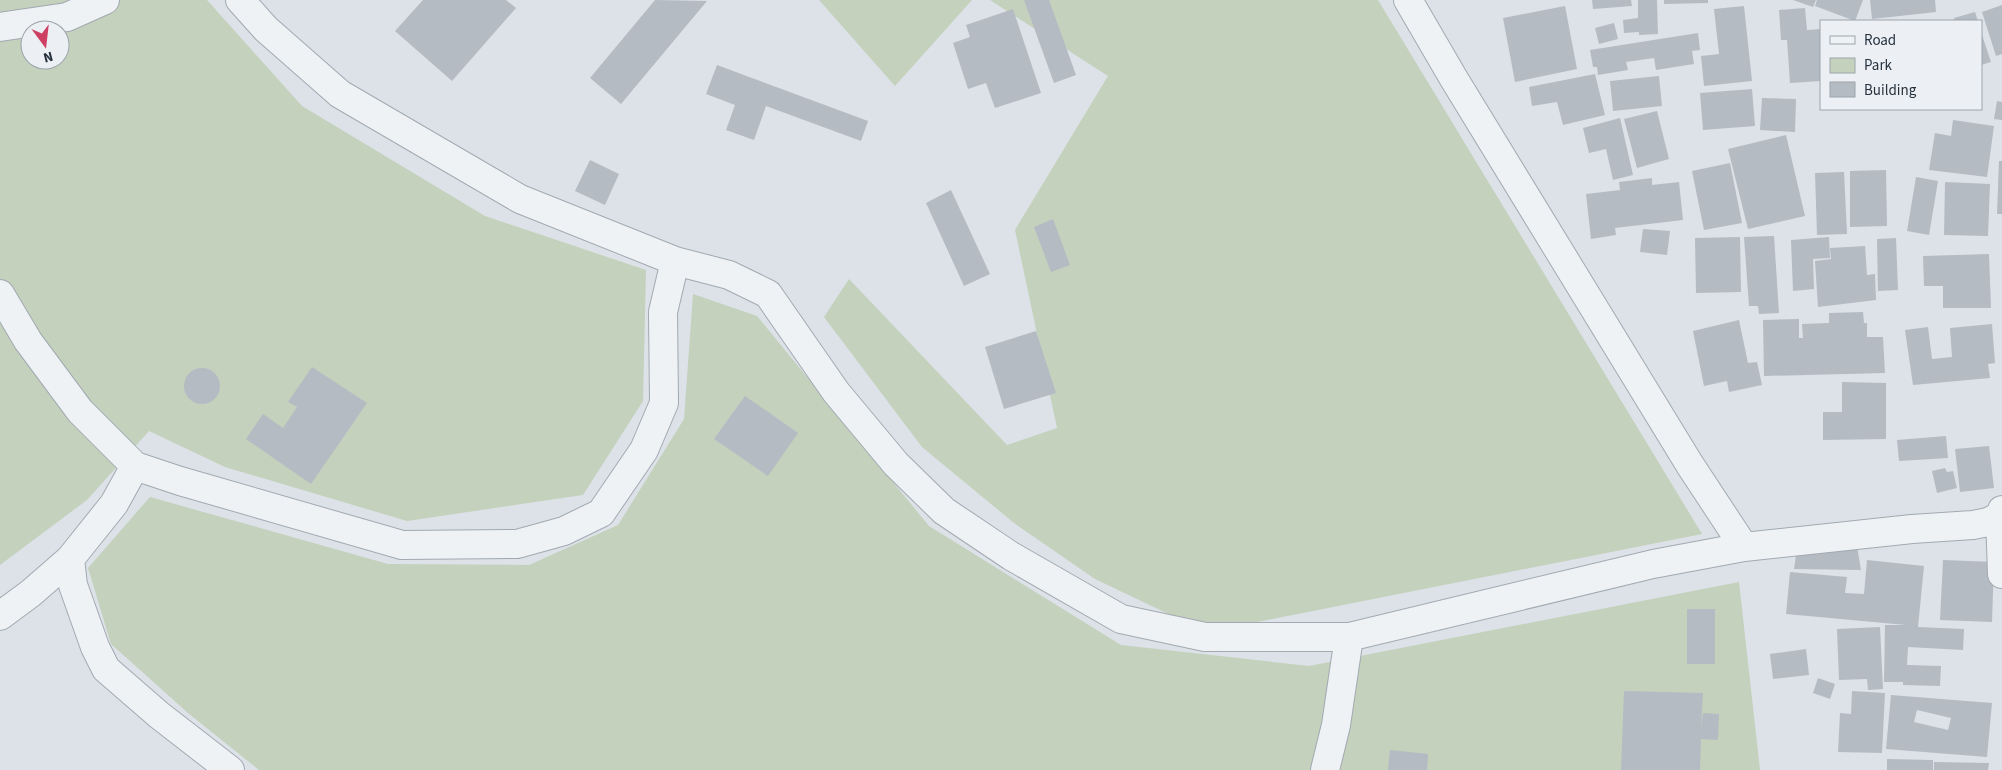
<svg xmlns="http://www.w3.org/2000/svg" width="2002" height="770" viewBox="0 0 2002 770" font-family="'Source Sans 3',sans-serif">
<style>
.green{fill:#c4d1bd;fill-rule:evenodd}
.building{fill:#b4bbc3;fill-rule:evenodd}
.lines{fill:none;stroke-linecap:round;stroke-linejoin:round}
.minor-casing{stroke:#a2a9b1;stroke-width:30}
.minor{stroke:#eff2f5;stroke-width:28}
</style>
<rect width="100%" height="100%" fill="#dce2e7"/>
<path class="green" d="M 0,0 L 207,0 L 302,106 L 485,216 L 646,270 L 643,401 L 583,495 L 407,521 L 225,467 L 149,431 L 87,500 L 0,565 ZM 30,30 L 60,30 L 60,60 L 30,60 Z
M 819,0 L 972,0 L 895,86 Z
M 990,0 L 1378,0 L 1702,534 L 1232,627 L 1181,620 L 1095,579 L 1014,523 L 922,447 L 824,317 L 849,279 L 1007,445 L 1057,428 L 1015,230 L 1108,76 Z
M 693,294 L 757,316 L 929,526 L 1121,645 L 1309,666 L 1739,582 L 1760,770 L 259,770 L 188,713 L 111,644 L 88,568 L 150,497 L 388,564 L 529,565 L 618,525 L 684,419 Z"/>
<path class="building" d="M 423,0 L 506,0 L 516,8 L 452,81 L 395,31 Z
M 655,0 L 707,1 L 621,104 L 590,78 Z
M 1024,0 L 1049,0 L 1076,75 L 1054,83 Z
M 1592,0 L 1631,0 L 1632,6 L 1593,9 Z
M 1638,0 L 1657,0 L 1658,34 L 1639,35 L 1639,32 L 1624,33 L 1623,20 L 1638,18 Z
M 1664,0 L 1708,0 L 1708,3 L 1664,4 Z
M 1793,0 L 1816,0 L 1813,7 Z
M 1817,0 L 1863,0 L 1855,21 L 1815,6 Z
M 1870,0 L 1935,0 L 1936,12 L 1872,19 Z
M 2002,5 L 2002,54 L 1996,56 L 1982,12 Z
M 1565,6 L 1577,69 L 1515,82 L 1503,18 Z
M 1744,6 L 1752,81 L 1704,86 L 1701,56 L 1719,54 L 1714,9 Z
M 1805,8 L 1807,30 L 1821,29 L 1821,81 L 1790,83 L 1787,40 L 1781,40 L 1779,10 Z
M 1013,9 L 1041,93 L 995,108 L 986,83 L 968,89 L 953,43 L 970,37 L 966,25 Z
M 1975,12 L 1978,21 L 1955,21 L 1954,18 Z
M 1614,23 L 1618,39 L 1599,44 L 1595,28 Z
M 1981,32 L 1991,62 L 1981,65 Z
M 1698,33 L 1700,50 L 1692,51 L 1694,64 L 1656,70 L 1654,58 L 1626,62 L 1628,70 L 1598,75 L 1597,67 L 1593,67 L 1590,50 Z
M 717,65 L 868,121 L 861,141 L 766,106 L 754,140 L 726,130 L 735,105 L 706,94 Z
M 1595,74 L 1605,115 L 1563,125 L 1557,102 L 1532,106 L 1529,87 Z
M 1659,76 L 1662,106 L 1613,111 L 1610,81 Z
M 1752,89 L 1755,126 L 1703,130 L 1700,93 Z
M 1762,98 L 1796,99 L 1795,132 L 1760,130 Z
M 1997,101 L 2002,102 L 2002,120 L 1994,119 Z
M 1657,111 L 1669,159 L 1637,168 L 1624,119 Z
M 1620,118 L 1633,175 L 1613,180 L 1606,149 L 1589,153 L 1583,128 Z
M 1953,120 L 1994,126 L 1987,177 L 1929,170 L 1935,133 L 1951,136 Z
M 1786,135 L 1805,216 L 1748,229 L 1728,149 Z
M 590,160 L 619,174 L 605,205 L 575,191 Z
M 1999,161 L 2002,161 L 2002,214 L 1997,214 Z
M 1730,163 L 1742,223 L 1704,230 L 1692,171 Z
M 1886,170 L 1887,226 L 1850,227 L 1850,171 Z
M 1844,172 L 1847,234 L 1817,235 L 1815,173 Z
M 1916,177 L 1938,181 L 1929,235 L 1907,231 Z
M 1652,178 L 1652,185 L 1679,182 L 1683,220 L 1615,228 L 1616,235 L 1591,239 L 1586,194 L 1620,190 L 1619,182 Z
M 1945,182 L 1990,184 L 1988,236 L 1944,235 Z
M 951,190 L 990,274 L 964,286 L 926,203 Z
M 1053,219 L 1070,265 L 1051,272 L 1034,227 Z
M 1643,229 L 1670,231 L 1667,255 L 1640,252 Z
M 1774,236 L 1779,313 L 1759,314 L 1758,306 L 1749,306 L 1744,237 Z
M 1740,237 L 1741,292 L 1696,293 L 1695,238 Z
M 1829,237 L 1830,258 L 1813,259 L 1814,289 L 1793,291 L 1791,240 Z
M 1896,238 L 1898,290 L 1878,291 L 1877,239 Z
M 1865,246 L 1867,275 L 1875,274 L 1876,300 L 1818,307 L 1815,261 L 1831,259 L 1830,248 Z
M 1989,254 L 1991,308 L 1943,308 L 1943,286 L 1924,286 L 1923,256 Z
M 1863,312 L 1864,323 L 1867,323 L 1867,337 L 1883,337 L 1885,373 L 1764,376 L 1763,320 L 1799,319 L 1799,338 L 1803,338 L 1802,324 L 1829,323 L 1829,313 Z
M 1739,320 L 1748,363 L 1757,362 L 1762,385 L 1729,392 L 1727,381 L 1704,386 L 1693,331 Z
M 1992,324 L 1995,363 L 1988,364 L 1990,378 L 1913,385 L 1905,330 L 1928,327 L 1932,359 L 1952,357 L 1950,328 Z
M 1036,331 L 1056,393 L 1004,409 L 985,347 Z
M 312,367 L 367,403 L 311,484 L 246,439 L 263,414 L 283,428 L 297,407 L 288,402 Z
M184 386a18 18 0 1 1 36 0a18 18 0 1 1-36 0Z
M 1842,382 L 1886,383 L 1886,439 L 1823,440 L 1823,412 L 1842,412 Z
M 745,396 L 798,433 L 768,476 L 714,439 Z
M 1946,436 L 1948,458 L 1899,461 L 1897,440 Z
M 1989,446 L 1994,488 L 1960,492 L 1955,449 Z
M 1945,468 L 1947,472 L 1953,471 L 1957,488 L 1937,493 L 1932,471 Z
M 1857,546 L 1861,570 L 1794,569 L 1797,549 Z
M 1867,560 L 1924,566 L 1918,627 L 1964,629 L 1963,650 L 1908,647 L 1907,665 L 1941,666 L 1940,686 L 1903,685 L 1903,682 L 1884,682 L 1885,625 L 1906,625 L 1786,614 L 1790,572 L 1847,577 L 1845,593 L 1864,594 Z
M 1943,560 L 1994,562 L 1992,622 L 1940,620 Z
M 1687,609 L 1715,609 L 1715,664 L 1687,664 Z
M 1880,627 L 1883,689 L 1868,690 L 1867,679 L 1839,680 L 1837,629 Z
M 1806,649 L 1809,675 L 1773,679 L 1770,654 Z
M 1818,678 L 1835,684 L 1830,699 L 1813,693 Z
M 1624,691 L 1703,693 L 1701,729 L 1703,713 L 1719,714 L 1718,740 L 1701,739 L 1700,770 L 1621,770 Z
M 1852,691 L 1885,693 L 1882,753 L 1838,752 L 1840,713 L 1851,714 Z
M 1891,695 L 1992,703 L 1987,757 L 1886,749 ZM 1917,710 L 1951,718 L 1948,730 L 1914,722 Z
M 1390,750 L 1428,754 L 1427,770 L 1388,770 Z
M 1887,759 L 1933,760 L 1933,770 L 1887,770 Z
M 1934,762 L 1989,763 L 1988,770 L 1934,770 Z"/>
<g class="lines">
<g class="minor-casing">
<path id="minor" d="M 240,0 L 266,29 L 340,94 L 520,199 L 675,261 L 729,275 L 768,294 L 836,392 L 896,464 L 944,511 L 1011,556 L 1121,619 L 1205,637 L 1349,637 L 1653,564 L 1744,547 L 1912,529 L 1973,525 L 1988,522 L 2000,516 L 2002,510
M 1408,0 L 1454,79 L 1690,465 L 1744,547
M 0,27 L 67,17 L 105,0
M 0,294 L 28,341 L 80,411 L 135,466 L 180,481 L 402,545 L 517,544 L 564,531 L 601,513 L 644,450 L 664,403 L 663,312 L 675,261
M 2000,516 L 2002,574
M 70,559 L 73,585 L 95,647 L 106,669 L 159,715 L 230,770
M 0,616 L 31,593 L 70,559 L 114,504 L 135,466
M 1325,770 L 1336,725 L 1349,637"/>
</g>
<use href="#minor" class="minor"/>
</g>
<rect x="1820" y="20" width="162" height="90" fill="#ecf0f4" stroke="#9da4ab"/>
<rect x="1830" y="36" width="25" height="8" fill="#eff2f5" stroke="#9da4ab"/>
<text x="1864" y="45" font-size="15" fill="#26313d">Road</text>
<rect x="1830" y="58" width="25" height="15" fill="#c4d1bd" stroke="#9da4ab"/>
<text x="1864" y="70" font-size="15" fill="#26313d">Park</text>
<rect x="1830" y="82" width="25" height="15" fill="#b4bbc3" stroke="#9da4ab"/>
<text x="1864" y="95" font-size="15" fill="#26313d">Building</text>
<g transform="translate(45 45) rotate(165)"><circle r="24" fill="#ecf0f4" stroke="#9da4ab"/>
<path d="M0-4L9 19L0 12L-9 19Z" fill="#ce3f64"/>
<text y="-8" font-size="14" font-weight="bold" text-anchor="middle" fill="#26313d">N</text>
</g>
</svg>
